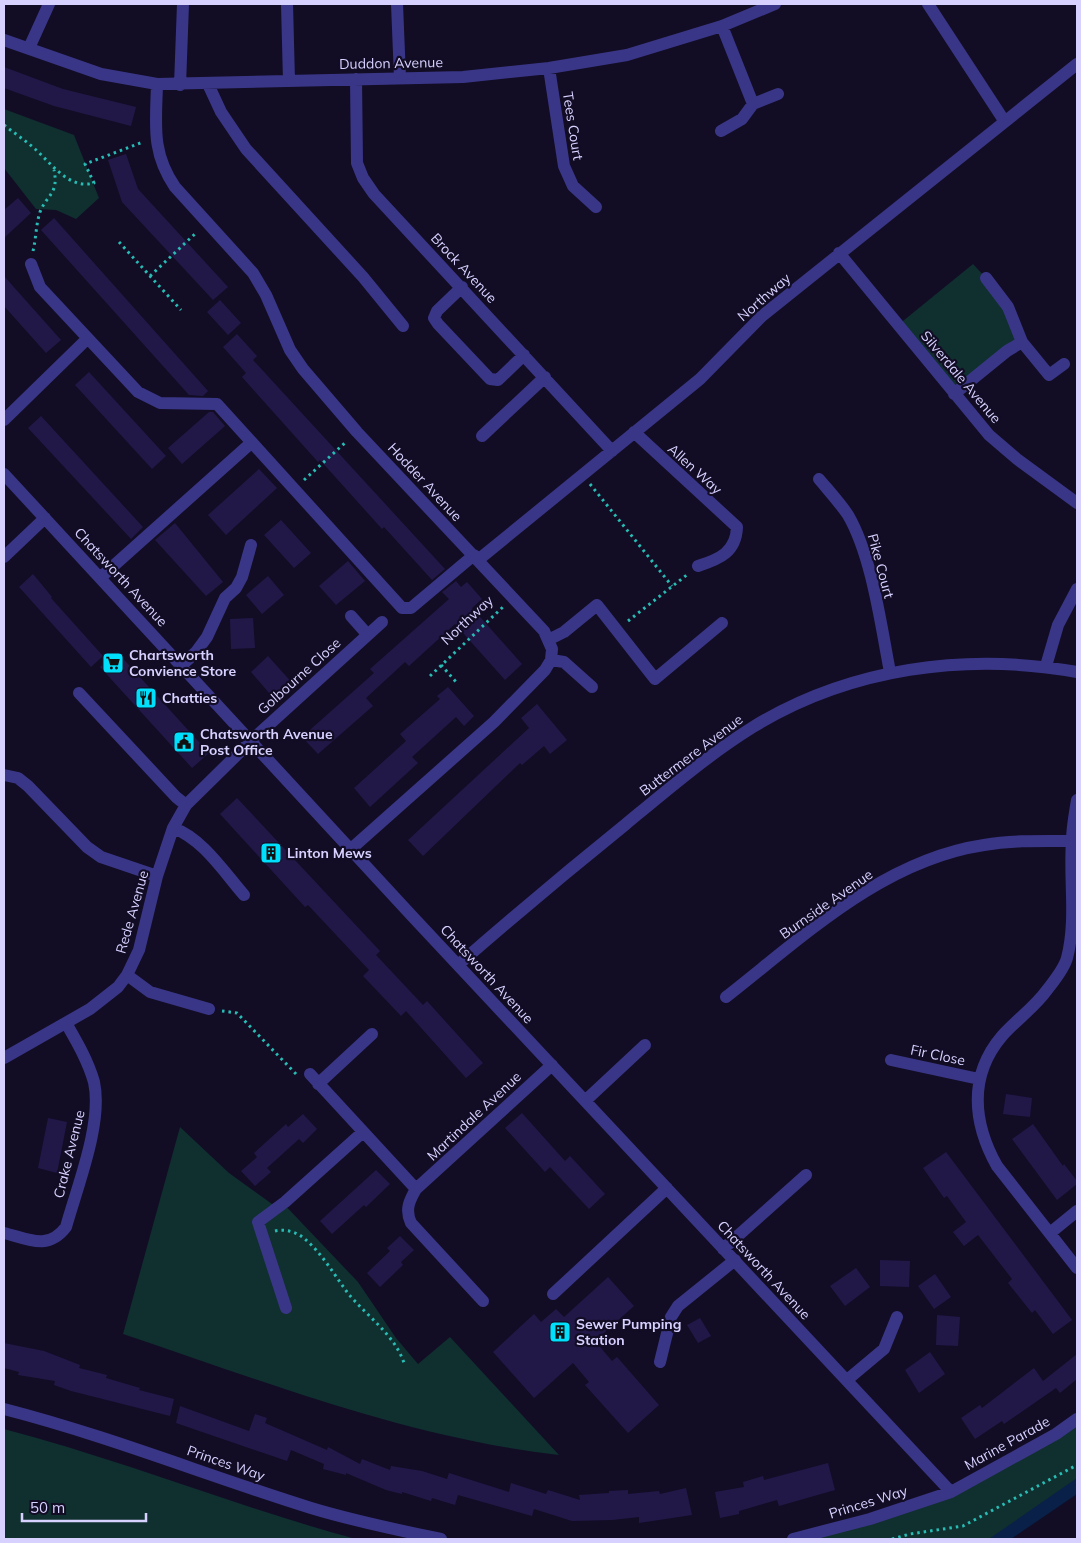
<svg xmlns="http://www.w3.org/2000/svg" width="1081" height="1543" viewBox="0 0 1081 1543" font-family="Mulish,sans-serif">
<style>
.green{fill:#102f2f}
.water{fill:#092048}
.building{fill:#221847}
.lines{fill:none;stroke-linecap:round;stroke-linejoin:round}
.path{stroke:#28bcb5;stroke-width:3;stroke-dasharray:2.5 4;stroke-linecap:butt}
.minor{stroke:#3a3687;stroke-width:12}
.labels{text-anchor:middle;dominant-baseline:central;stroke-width:4.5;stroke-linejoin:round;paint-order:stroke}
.street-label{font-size:14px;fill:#d7d1ff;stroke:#120d25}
.poi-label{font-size:14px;font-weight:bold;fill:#d7d1ff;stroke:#120d25;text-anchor:start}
</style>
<rect width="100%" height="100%" fill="#120d25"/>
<path class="green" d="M 4,109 L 74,135 L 99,198 L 76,219 L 56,210 L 36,209 L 4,168 Z
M 973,264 L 986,278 L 1022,342 L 954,394 L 898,325 Z
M 180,1127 L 229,1173 L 272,1204 L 280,1200 L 358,1282 L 396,1338 L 418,1364 L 450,1337 L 559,1455 C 408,1438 266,1382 123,1334 Z
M 1077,1419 L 1077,1479 L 990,1539 L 793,1539 L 951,1492 Z
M 4,1429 C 123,1460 237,1507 356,1539 L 4,1539 Z"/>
<path class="water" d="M 1077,1478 L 1077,1494 L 1011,1539 L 989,1539 Z"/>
<path class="building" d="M 4,67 L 63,89 L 136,107 L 131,126 L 54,106 L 4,88 Z
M 126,154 L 138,189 L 228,287 L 213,300 L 122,202 L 108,160 Z
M 18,198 L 31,213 L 4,238 L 4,210 Z
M 54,218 L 208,391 L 203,396 L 189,395 L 41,230 Z
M 4,276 L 61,340 L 46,353 L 4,306 Z
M 220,300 L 241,323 L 228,335 L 207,312 Z
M 237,334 L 257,356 L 253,360 L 445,569 L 432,580 L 384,527 L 382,529 L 320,460 L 318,462 L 242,377 L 246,373 L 223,347 Z
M 89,372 L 166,456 L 152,469 L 75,385 Z
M 209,412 L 213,412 L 225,426 L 182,464 L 168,448 Z
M 41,416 L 143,527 L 131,539 L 28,428 Z
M 259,469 L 277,488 L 226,535 L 208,515 Z
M 281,520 L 311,553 L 294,568 L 264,535 Z
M 175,523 L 223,582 L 206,596 L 155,540 Z
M 348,561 L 365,581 L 336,605 L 319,586 Z
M 33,574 L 52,597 L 51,598 L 103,656 L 91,667 L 19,587 Z
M 268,576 L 284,595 L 262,614 L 246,595 Z
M 456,581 L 461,587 L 467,582 L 482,599 L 472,608 L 522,664 L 505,680 L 455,624 L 409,666 L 405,662 L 366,698 L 373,706 L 318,754 L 302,737 L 374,673 L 370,669 L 449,599 L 442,592 Z
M 253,618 L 255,648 L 231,649 L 230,619 Z
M 117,652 L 209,753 L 192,768 L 100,667 Z
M 268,656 L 294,685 L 276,701 L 251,672 Z
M 448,687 L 474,716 L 464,726 L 456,717 L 412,757 L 418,763 L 370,807 L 354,788 L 406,741 L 400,734 L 440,699 L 437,696 Z
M 537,704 L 567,740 L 550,754 L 544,746 L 522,765 L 520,763 L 423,856 L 408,840 L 529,728 L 521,718 Z
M 237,798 L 380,951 L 376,955 L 423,1005 L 427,1001 L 483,1063 L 466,1078 L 406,1011 L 401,1016 L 363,976 L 369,970 L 308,905 L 305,907 L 220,814 Z
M 1006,1094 L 1032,1098 L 1030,1117 L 1003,1114 Z
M 522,1113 L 565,1161 L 570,1156 L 605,1194 L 589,1209 L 550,1167 L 545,1172 L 505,1128 Z
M 303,1114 L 317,1129 L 303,1143 L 299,1139 L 267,1168 L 271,1172 L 255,1186 L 241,1171 L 257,1157 L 254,1153 L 286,1124 L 288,1127 Z
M 48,1118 L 67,1122 L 57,1173 L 38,1168 Z
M 1033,1124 L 1063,1166 L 1064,1164 L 1077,1181 L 1077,1184 L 1057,1200 L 1012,1139 Z
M 946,1152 L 1072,1320 L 1053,1334 L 1035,1310 L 1032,1313 L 1008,1283 L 1012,1279 L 978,1235 L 964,1246 L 953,1232 L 966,1222 L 947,1196 L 944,1198 L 923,1168 Z
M 376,1170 L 390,1184 L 366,1207 L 364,1205 L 332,1234 L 320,1221 Z
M 400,1236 L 414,1250 L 401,1262 L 403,1265 L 380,1287 L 367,1273 L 390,1251 L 387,1248 Z
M 880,1260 L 910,1261 L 909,1287 L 880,1286 Z
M 856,1268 L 870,1287 L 845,1306 L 830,1286 Z
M 935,1274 L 951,1297 L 934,1309 L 918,1286 Z
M 608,1277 L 634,1306 L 595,1341 L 612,1361 L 617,1357 L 659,1405 L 628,1433 L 585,1385 L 589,1382 L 573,1363 L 534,1398 L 493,1352 L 534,1314 L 541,1322 L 556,1309 L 564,1317 Z
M 937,1315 L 960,1317 L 958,1346 L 936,1345 Z
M 700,1318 L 711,1336 L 698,1343 L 687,1325 Z
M 4,1343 L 44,1351 L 80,1365 L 79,1368 L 107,1375 L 106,1378 L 140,1388 L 139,1390 L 174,1399 L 170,1416 L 71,1391 L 54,1385 L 55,1381 L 18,1375 L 19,1372 L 4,1368 Z
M 930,1352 L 945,1374 L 919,1393 L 905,1370 Z
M 1077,1354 L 1077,1379 L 1060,1393 L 1056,1388 L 1004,1424 L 1002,1421 L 975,1439 L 961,1418 L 980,1405 L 982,1408 L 1034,1368 L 1043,1381 Z
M 180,1406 L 249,1431 L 255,1414 L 267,1418 L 265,1423 L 327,1450 L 328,1447 L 360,1464 L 362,1459 L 390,1470 L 391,1466 L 422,1471 L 447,1479 L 449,1473 L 509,1492 L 511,1483 L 546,1494 L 548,1490 L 580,1500 L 579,1495 L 609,1493 L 609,1491 L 628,1490 L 628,1494 L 659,1491 L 660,1494 L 686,1488 L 692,1515 L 639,1523 L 639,1517 L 612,1520 L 572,1521 L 534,1509 L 532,1516 L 458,1495 L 455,1505 L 432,1498 L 431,1501 L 402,1492 L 402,1494 L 386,1490 L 346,1473 L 346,1475 L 323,1469 L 324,1464 L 291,1450 L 287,1461 L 176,1423 Z
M 828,1463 L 835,1490 L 779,1506 L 777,1500 L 739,1511 L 739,1514 L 720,1518 L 715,1492 L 744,1487 L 743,1482 L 763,1476 L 764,1480 Z"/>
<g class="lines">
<path class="path" d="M 4,125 C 14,133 25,140 35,149 C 51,163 69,190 94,183 L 85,164 L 143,142
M 119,242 L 181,310
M 33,251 C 36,239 36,224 40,212 C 47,194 59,194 54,170
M 150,276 L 197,232
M 304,480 L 347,441
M 590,484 L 672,586
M 628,621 L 688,574
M 441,665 L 457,683
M 430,676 L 504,606
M 222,1011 L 237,1013 L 297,1075
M 275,1231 C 284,1229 293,1231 301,1236 C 320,1250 333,1273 347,1292 C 367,1317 396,1335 405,1366
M 892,1539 L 910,1534 L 963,1526 L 1077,1465"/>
<path class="minor" d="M 287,4 L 289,81
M 397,4 L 400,78
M 928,4 L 1005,122
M 722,26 L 753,104
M 4,40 L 101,74 L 157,84 L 463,77 L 549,68 L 627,55 L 722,26 L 775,4
M 29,48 L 49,4
M 549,68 L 564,166 L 573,186 L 596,207
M 356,79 L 357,163 L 363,178 L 374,194 L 612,451
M 157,84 C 156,124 151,152 175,187 L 253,273 L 266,295 L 290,350 L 303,369 L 357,432 L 544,631 L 552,649 L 551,660 L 545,670 L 494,722 L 351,849
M 208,84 L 221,112 L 246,149 L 363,277 L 403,326
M 180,85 L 183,4
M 721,131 L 742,119 L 753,104 L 778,94
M 839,253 L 989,435 L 1017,459 L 1077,503
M 31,264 L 40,287 L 138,392 L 160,403 L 217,404 L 402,608 L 411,608 L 474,555
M 986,278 L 1008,307 L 1022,342 L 1049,375 L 1064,364
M 462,287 L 437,311 L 434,318 L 438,324 L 490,379 L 498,380 L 524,355
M 954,394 L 1007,351 L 1022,342
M 4,420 L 87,339
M 634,432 L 737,527 C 736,552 720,559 698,566
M 482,436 L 545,377
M 4,474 L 412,916 L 951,1492
M 819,479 C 829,491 840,503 848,515 C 872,556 881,626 890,672
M 4,557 L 45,518
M 478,560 L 700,379 L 762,316 L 1077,64
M 101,577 L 251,443
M 351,616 L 367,634
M 550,639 L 564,632 L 597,605 L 655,679 L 722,623
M 551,660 L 564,662 L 592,687
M 182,665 L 196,652 L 207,637 L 225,598 L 236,588 L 242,577 L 251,545
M 1046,666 L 1058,625 L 1077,589
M 79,693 L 176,797 L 186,805
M 4,775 L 18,778 L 28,786 L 87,847 L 101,857 L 157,876
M 1077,800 C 1075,813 1072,827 1072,841 C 1069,881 1077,919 1067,958 C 1064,969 1054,981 1047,990 C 1034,1008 1016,1020 1002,1036 C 968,1076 973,1123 997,1166 L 1077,1268
M 173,828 C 202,838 224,872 244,895
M 458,965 C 513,917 569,870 626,824 C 667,790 708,755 753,727 C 849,668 966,652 1077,672
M 127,975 L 150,992 L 209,1009
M 726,997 C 804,936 883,860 984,845 C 1014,840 1042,841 1072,841
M 4,1058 L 90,1009 L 118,987 L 127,975 L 139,950 L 157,876 L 173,828 L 186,805 L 252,740 L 382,622
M 891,1060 L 979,1079
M 310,1074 L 416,1189
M 318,1084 L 372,1034
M 585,1101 L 645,1045
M 4,1233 C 28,1239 48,1251 66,1227 C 77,1187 103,1123 94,1082 C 88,1061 77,1042 66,1023
M 1050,1233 L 1077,1211
M 723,1249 L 806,1175
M 553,1294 L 667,1188
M 483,1301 L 411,1223 C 405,1210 409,1201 416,1189 L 552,1065
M 286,1308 L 258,1222 L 285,1202 L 363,1132
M 660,1362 L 671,1317 L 678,1306 L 735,1260
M 847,1380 L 884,1349 L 897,1317
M 4,1409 C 109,1436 208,1476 311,1508 C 354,1521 397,1530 441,1539
M 793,1539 L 870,1519 L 951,1492 L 1056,1434 L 1077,1419"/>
</g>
<defs>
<g id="supermarket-square" transform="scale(1.125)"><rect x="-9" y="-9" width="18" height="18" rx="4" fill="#00e0fc" stroke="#120d25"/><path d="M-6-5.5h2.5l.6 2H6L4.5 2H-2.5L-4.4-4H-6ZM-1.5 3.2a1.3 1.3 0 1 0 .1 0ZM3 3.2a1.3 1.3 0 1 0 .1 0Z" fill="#111"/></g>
<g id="restaurant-square" transform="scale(1.125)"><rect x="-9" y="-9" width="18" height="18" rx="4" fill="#00e0fc" stroke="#120d25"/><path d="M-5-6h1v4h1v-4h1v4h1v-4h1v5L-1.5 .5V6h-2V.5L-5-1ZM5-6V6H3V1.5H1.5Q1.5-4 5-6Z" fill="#111"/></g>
<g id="civic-square" transform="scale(1.125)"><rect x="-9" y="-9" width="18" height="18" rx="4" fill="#00e0fc" stroke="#120d25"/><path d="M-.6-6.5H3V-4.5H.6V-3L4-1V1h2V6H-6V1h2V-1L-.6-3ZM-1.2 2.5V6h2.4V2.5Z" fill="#111"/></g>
<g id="building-square" transform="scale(1.125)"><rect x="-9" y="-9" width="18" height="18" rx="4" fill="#00e0fc" stroke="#120d25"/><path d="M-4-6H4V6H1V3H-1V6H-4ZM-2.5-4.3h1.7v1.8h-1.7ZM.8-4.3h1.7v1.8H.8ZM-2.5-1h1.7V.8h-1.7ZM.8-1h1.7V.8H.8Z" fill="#111"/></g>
</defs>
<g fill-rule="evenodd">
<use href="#supermarket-square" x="113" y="663"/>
<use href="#restaurant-square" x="146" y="698"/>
<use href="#civic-square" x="184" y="742"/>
<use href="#building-square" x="271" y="853"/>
<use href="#building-square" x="560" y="1332"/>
</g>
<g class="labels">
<g class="street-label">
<text transform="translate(391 63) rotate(-1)">Duddon Avenue</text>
<text transform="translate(573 126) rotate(81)">Tees Court</text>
<text transform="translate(464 268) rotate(47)">Brock Avenue</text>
<text transform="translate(764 297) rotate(-41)">Northway</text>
<text transform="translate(961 377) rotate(50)">Silverdale Avenue</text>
<text transform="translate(695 469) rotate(42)">Allen Way</text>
<text transform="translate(425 482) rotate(47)">Hodder Avenue</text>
<text transform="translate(881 566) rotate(75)">Pike Court</text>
<text transform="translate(121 577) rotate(47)">Chatsworth Avenue</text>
<text transform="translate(467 620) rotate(-43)">Northway</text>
<text transform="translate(299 676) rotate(-42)">Golbourne Close</text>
<text transform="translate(691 755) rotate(-37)">Buttermere Avenue</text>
<text transform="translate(826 904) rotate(-35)">Burnside Avenue</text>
<text transform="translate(132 912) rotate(-74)">Rede Avenue</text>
<text transform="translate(487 974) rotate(47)">Chatsworth Avenue</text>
<text transform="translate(938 1055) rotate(12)">Fir Close</text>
<text transform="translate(474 1116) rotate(-43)">Martindale Avenue</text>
<text transform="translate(69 1154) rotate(-76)">Crake Avenue</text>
<text transform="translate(764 1270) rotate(47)">Chatsworth Avenue</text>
<text transform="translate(1007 1443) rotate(-29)">Marine Parade</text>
<text transform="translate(226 1463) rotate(19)">Princes Way</text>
<text transform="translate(868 1502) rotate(-17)">Princes Way</text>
</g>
<g class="poi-label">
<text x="129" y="655">Chartsworth<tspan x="129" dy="16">Convience Store</tspan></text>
<text x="162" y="698">Chatties</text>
<text x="200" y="734">Chatsworth Avenue<tspan x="200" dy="16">Post Office</tspan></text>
<text x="287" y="853">Linton Mews</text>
<text x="576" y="1324">Sewer Pumping<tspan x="576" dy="16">Station</tspan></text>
</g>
</g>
<rect width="1081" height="1543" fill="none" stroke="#d7d1ff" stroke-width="10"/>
<path d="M22 1513v8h124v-8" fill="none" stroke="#d7d1ff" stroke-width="2.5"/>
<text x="30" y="1513" font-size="15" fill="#d7d1ff" stroke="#120d25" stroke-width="4" paint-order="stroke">50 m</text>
</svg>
